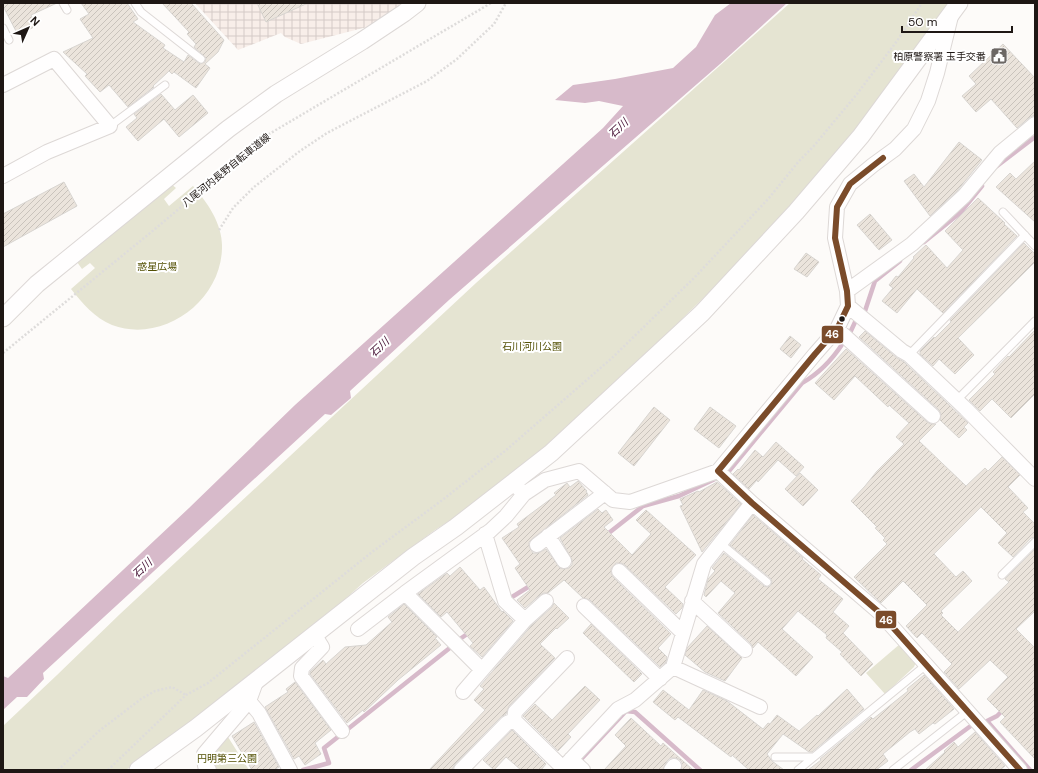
<svg xmlns="http://www.w3.org/2000/svg" width="1038" height="773" viewBox="0 0 1038 773" font-family="'DM Sans','Noto Sans JP',sans-serif">
<style>
.industrial{fill:url(#industrial-grid)}
.park{fill:#e5e4d2}
.water{fill:#d7baca}
.lines{fill:none;stroke-linecap:round;stroke-linejoin:round}
.stream{stroke:#d7baca;stroke-width:4.5}
.building{fill:url(#building-hatch);stroke:#d8d5d1}
.service-casing{stroke:#ddd8d6;stroke-width:9}
.minor-casing{stroke:#ddd8d6;stroke-width:16}
.tertiary-casing{stroke:#ddd8d6;stroke-width:19}
.path{stroke:#dedcdb;stroke-width:2.5;stroke-dasharray:2 2;stroke-linecap:butt}
.service{stroke:#fffefe;stroke-width:7}
.minor{stroke:#fffefe;stroke-width:14}
.tertiary{stroke:#fffefe;stroke-width:17}
.bus-1-casing{stroke:#fff;stroke-width:9}
.bus-1{stroke:#7a4b2a;stroke-width:6}
.bus-dot{fill:#1e1714;stroke:#fff;stroke-width:1.5}
.labels{text-anchor:middle;dominant-baseline:central;stroke-width:4;stroke-linejoin:round;paint-order:stroke}
.poi-label{font-size:10px;fill:#1e1714;stroke:#fff;text-anchor:end}
.street-label{font-size:10px;fill:#1e1714;stroke:#fff}
.park-label{font-size:10px;fill:#545105;stroke:#fff}
.water-label{font-size:11px;font-style:italic;fill:#4b193b;stroke:#fff}
.line-badge{stroke:#fff;stroke-width:1.5}
.badge-label{font-size:11px;text-anchor:middle;font-weight:bold;fill:#fff}
</style>
<defs>
<pattern id="industrial-grid" width="8" height="8" patternUnits="userSpaceOnUse"><rect width="8" height="8" fill="#f8eee9"/><path d="M0 4h8M4 0v8" fill="none" stroke="#d4cbc7"/></pattern>
<pattern id="building-hatch" width="6" height="6" patternUnits="userSpaceOnUse"><rect width="6" height="6" fill="#ebe4dc"/><path d="M-1 1l2-2M0 6l6-6M5 7l2-2" fill="none" stroke="#c9c3bc"/></pattern>
</defs>
<rect width="100%" height="100%" fill="#fdfbf9"/>
<path class="industrial" d="M 195,3 L 405,3 L 375,25 L 301,44 L 285,37 L 281,33 L 238,50 Z"/>
<path class="park" d="M 790,3 L 950,3 L 851,135 L 800,197 L 720,282 L 619,380 L 527,465 L 457,516 L 435,530 L 363,583 L 313,628 L 174,735 L 126,770 L 3,770 L 3,726 L 57,675 L 120,614 L 476,283 Z
M 170,183 L 176,188 L 164,199 L 169,206 L 193,186 C 208,203 223,225 222,248 C 221,302 162,344 112,325 C 95,318 82,303 71,289 L 95,268 L 90,263 L 82,269 L 77,262 Z
M 900,644 L 916,662 L 914,667 L 885,694 L 866,673 Z
M 228,737 L 249,770 L 216,770 L 213,767 L 211,758 Z"/>
<path class="water" d="M 731,3 L 787,3 L 720,64 L 449,300 L 350,391 L 351,398 L 331,415 L 325,414 L 43,673 L 44,679 L 27,697 L 17,697 L 3,710 L 3,676 L 8,678 L 189,508 L 295,405 L 603,128 L 623,106 L 599,101 L 585,103 L 555,100 L 573,85 L 615,79 L 673,68 L 696,47 L 715,15 Z"/>
<g class="lines">
<path class="stream" d="M 997,166 L 1035,137
M 924,242 L 960,213 L 982,186
M 864,314 L 875,281 L 900,261
M 849,335 L 856,320
M 729,471 L 802,383 C 820,373 832,360 843,343
M 605,536 L 643,506 L 679,496 L 715,479
M 512,597 L 533,584
M 460,639 L 470,632
M 1004,709 L 997,716 L 987,721 L 1030,770
M 303,770 L 329,763 L 324,748 L 451,647
M 571,770 L 626,711 L 635,712 L 700,770
M 911,770 L 972,725"/>
</g>
<path class="building" d="M 3,3 L 57,3 L 31,15 L 36,26 L 18,35 L 3,6 Z
M 81,3 L 127,3 L 138,19 L 133,22 L 165,45 L 163,48 L 184,62 L 188,55 L 200,64 L 205,62 L 206,58 L 194,47 L 196,44 L 187,34 L 189,32 L 162,3 L 191,3 L 224,40 L 218,52 L 205,64 L 210,68 L 196,88 L 174,72 L 172,74 L 169,71 L 153,86 L 154,87 L 128,107 L 109,85 L 100,92 L 85,76 L 87,74 L 63,52 L 93,38 L 80,19 L 89,14 Z
M 257,3 L 308,3 L 266,22 Z
M 1003,44 L 1035,78 L 1035,115 L 1030,117 L 1017,128 L 991,99 L 976,112 L 962,96 L 976,84 L 969,76 Z
M 161,94 L 175,110 L 193,95 L 208,113 L 179,137 L 164,119 L 138,141 L 126,127 L 137,118 L 134,114 Z
M 959,142 L 982,160 L 957,191 L 930,216 L 904,181 L 914,174 L 924,187 Z
M 1035,161 L 1035,222 L 996,187 L 1010,173 L 1016,179 Z
M 64,182 L 77,206 L 3,247 L 3,214 Z
M 978,198 L 1005,223 L 1004,224 L 1017,236 L 943,313 L 917,289 L 897,313 L 882,301 L 893,288 L 889,285 L 896,276 L 898,277 L 914,258 L 913,257 L 926,245 L 947,268 L 963,250 L 945,231 Z
M 870,214 L 892,240 L 879,250 L 857,225 Z
M 1024,243 L 1035,254 L 1035,262 L 958,338 L 974,355 L 955,374 L 939,359 L 933,366 L 920,354 L 920,351 L 934,337 L 935,338 L 951,322 L 950,320 Z
M 806,253 L 819,262 L 807,277 L 794,269 Z
M 1035,330 L 1035,394 L 1011,418 L 992,399 L 980,411 L 969,400 L 995,374 L 993,372 L 1008,356 L 1009,357 Z
M 865,331 L 897,358 L 904,362 L 968,423 L 964,427 L 967,430 L 959,438 L 940,420 L 941,414 L 939,410 L 859,337 Z
M 790,336 L 801,345 L 791,358 L 780,349 Z
M 846,349 L 927,422 L 931,424 L 936,424 L 919,441 L 966,486 L 985,468 L 988,471 L 1002,457 L 1020,475 L 1008,487 L 1028,508 L 1023,512 L 1035,524 L 1035,537 L 1031,538 L 1013,557 L 998,543 L 1007,533 L 981,507 L 934,554 L 956,577 L 963,571 L 972,581 L 941,611 L 943,613 L 941,615 L 958,632 L 1009,582 L 1005,579 L 1035,549 L 1035,611 L 1016,629 L 1035,648 L 1035,759 L 1000,722 L 1005,717 L 987,699 L 1008,677 L 990,660 L 959,689 L 944,672 L 952,664 L 922,633 L 917,638 L 906,626 L 927,605 L 903,581 L 881,603 L 854,577 L 887,544 L 883,540 L 885,538 L 875,528 L 877,527 L 851,501 L 865,486 L 877,471 L 904,444 L 896,437 L 909,423 L 889,405 L 888,407 L 855,376 L 834,400 L 815,383 Z
M 654,407 L 670,420 L 634,466 L 618,453 Z
M 710,407 L 736,426 L 719,448 L 694,429 Z
M 776,442 L 804,467 L 796,476 L 778,460 L 758,482 L 757,480 L 749,489 L 733,474 L 738,469 L 739,470 L 755,450 L 763,457 Z
M 800,473 L 818,490 L 803,506 L 785,489 Z
M 578,481 L 587,491 L 586,491 L 588,495 L 532,539 L 529,542 L 529,546 L 533,553 L 538,553 L 546,549 L 560,568 L 564,569 L 569,568 L 572,565 L 572,560 L 560,538 L 598,509 L 602,513 L 606,510 L 613,520 L 604,527 L 632,555 L 651,534 L 636,520 L 646,510 L 696,555 L 665,587 L 683,604 L 682,608 L 676,614 L 625,565 L 621,563 L 616,563 L 611,569 L 611,573 L 613,577 L 671,634 L 658,648 L 667,657 L 666,662 L 660,667 L 590,600 L 583,598 L 564,580 L 548,593 L 544,593 L 540,595 L 525,608 L 517,600 L 530,590 L 515,568 L 520,564 L 502,538 L 519,527 L 517,524 L 556,495 L 554,493 L 567,483 L 570,487 Z
M 717,482 L 741,504 L 702,552 L 680,506 L 683,505 L 680,499 L 698,491 L 699,492 Z
M 753,515 L 803,558 L 802,559 L 821,575 L 818,579 L 843,599 L 833,612 L 849,626 L 843,633 L 873,664 L 861,676 L 840,654 L 842,652 L 826,638 L 827,635 L 798,611 L 782,629 L 813,657 L 796,676 L 758,642 L 753,648 L 751,644 L 718,613 L 735,593 L 721,581 L 706,597 L 704,595 L 708,579 L 715,571 L 712,568 L 724,553 L 764,586 L 768,587 L 771,585 L 772,581 L 770,578 L 730,545 Z
M 460,567 L 480,590 L 484,587 L 502,612 L 503,611 L 513,621 L 482,657 L 470,646 L 473,643 L 447,612 L 441,617 L 418,594 L 447,573 L 450,576 Z
M 554,603 L 569,618 L 557,629 L 556,628 L 540,644 L 555,658 L 509,706 L 506,714 L 501,717 L 455,764 L 452,770 L 429,770 L 485,710 L 474,700 L 484,689 L 480,686 L 531,626 L 552,607 Z
M 404,604 L 437,637 L 435,638 L 441,645 L 398,680 L 364,712 L 363,710 L 347,723 L 310,674 L 310,672 L 323,660 L 326,664 L 345,647 L 366,645 L 392,622 L 388,617 Z
M 591,624 L 642,674 L 634,682 L 583,633 Z
M 707,626 L 742,658 L 725,681 L 705,672 L 685,655 L 687,648 Z
M 924,675 L 954,709 L 935,724 L 933,723 L 919,734 L 915,729 L 910,732 L 883,754 L 888,761 L 876,770 L 808,770 L 821,760 L 820,759 L 871,717 L 873,719 L 908,691 L 907,689 Z
M 295,682 L 331,730 L 315,743 L 321,754 L 305,765 L 299,756 L 294,759 L 265,707 L 288,692 L 286,689 Z
M 585,686 L 600,700 L 568,734 L 571,737 L 558,751 L 523,716 L 535,704 L 552,720 Z
M 847,689 L 864,709 L 812,752 L 809,752 L 783,734 L 767,754 L 772,761 L 784,770 L 749,770 L 732,755 L 731,757 L 678,717 L 675,720 L 653,702 L 663,690 L 689,710 L 703,690 L 727,701 L 763,729 L 768,723 L 770,724 L 777,715 L 799,731 L 817,715 L 818,716 Z
M 631,718 L 661,746 L 663,743 L 693,770 L 681,770 L 682,762 L 679,759 L 675,758 L 670,758 L 667,761 L 663,770 L 604,770 L 626,746 L 615,735 Z
M 254,722 L 279,767 L 274,770 L 252,770 L 232,736 Z
M 512,730 L 546,764 L 541,770 L 521,770 L 506,757 L 494,770 L 483,760 Z
M 975,732 L 1005,766 L 1000,770 L 925,770 L 945,752 L 944,751 L 954,742 L 958,747 Z"/>
<g class="lines">
<g class="service-casing">
<path id="service" d="M 63,3 L 67,10
M 135,3 L 141,12 L 201,59
M 3,28 L 9,40
M 110,126 L 165,85
M 1003,212 L 1035,246
M 909,355 L 1025,235
M 957,400 L 1035,321
M 720,543 L 767,582
M 1002,575 L 1035,542
M 775,757 L 813,757
M 798,770 L 926,665
M 893,770 L 968,711"/>
</g>
<g class="minor-casing">
<path id="minor" d="M 951,16 L 937,73 L 928,101 L 914,129 L 895,149 L 873,165 L 850,184 L 837,207 L 835,238 L 847,291 L 848,306 L 837,329 L 815,354 L 718,471 L 752,503 L 880,613 L 1020,770
M 3,85 L 54,59 L 110,126 L 47,152 L 3,176
M 847,291 L 912,244 L 964,196 L 1000,153 L 1035,124
M 848,306 L 902,351 L 909,355 L 966,409 L 1035,479
M 837,329 L 933,416
M 513,483 L 524,494 L 545,480 L 579,471 L 613,500 L 630,502 L 718,471
M 485,534 L 505,601 L 525,620
M 548,536 L 564,561
M 537,545 L 605,493
M 619,571 L 683,633
M 405,593 L 482,670
M 692,601 L 745,650
M 584,606 L 660,679
M 358,629 L 405,593 L 490,531 L 506,516 L 524,494
M 314,634 L 322,647 L 302,668 L 301,676 L 342,731
M 673,667 L 760,707
M 463,692 L 525,620 L 546,601
M 249,701 L 259,713 L 290,770
M 571,759 L 583,770
M 563,768 L 514,720 L 515,712 L 567,658
M 209,770 L 205,766 L 204,754 L 249,701 L 257,679
M 461,770 L 507,723 L 514,720
M 561,770 L 618,709 L 635,700 L 673,667 L 704,564 L 752,503
M 671,770 L 674,766"/>
</g>
<g class="tertiary-casing">
<path id="tertiary" d="M 3,318 L 37,284 L 228,129 L 276,94 L 362,41 L 404,13 L 417,3
M 138,770 L 196,728 L 413,557 L 456,527 L 551,453 L 702,313 L 796,212 L 861,136 L 959,3"/>
</g>
<path class="path" d="M 219,230 L 233,208 L 254,187 L 300,151 L 327,133 L 427,81 L 457,59 L 494,24 L 506,3
M 3,353 L 155,229 L 264,137 L 491,3
M 58,770 L 99,731 L 141,699 L 155,691 L 172,687 L 186,695
M 108,770 L 186,695 L 208,683 L 372,552 L 441,501 L 505,451 L 612,358 L 695,277 L 769,198 L 799,161 L 813,147 L 857,94 L 897,41 L 922,3"/>
<use href="#service" class="service"/>
<use href="#minor" class="minor"/>
<use href="#tertiary" class="tertiary"/>
<g class="bus-1-casing">
<path id="bus-1" d="M 883,158 L 850,184 L 837,207 L 835,238 L 847,291 L 848,306 L 837,329 L 815,354 L 718,471 L 752,503 L 880,613 L 1020,770"/>
</g>
<use href="#bus-1" class="bus-1"/>
</g>
<defs>
<g id="civic-square" transform="scale(0.9)"><rect x="-9" y="-9" width="18" height="18" rx="4" fill="#6c6764" stroke="#fff"/><path d="M-.6-6.5H3V-4.5H.6V-3L4-1V1h2V6H-6V1h2V-1L-.6-3ZM-1.2 2.5V6h2.4V2.5Z" fill="#fff"/></g>
</defs>
<g fill-rule="evenodd">
<use href="#civic-square" x="999" y="56"/>
</g>
<circle class="bus-dot" cx="842" cy="319" r="3.5"/>
<g class="labels">
<g class="poi-label">
<text x="986" y="56">柏原警察署 玉手交番</text>
</g>
<g class="street-label">
<text transform="translate(226 170) rotate(-39)">八尾河内長野自転車道線</text>
</g>
<g class="park-label">
<text x="157" y="266">惑星広場</text>
<text x="532" y="346">石川河川公園</text>
<text x="227" y="758">円明第三公園</text>
</g>
<g class="water-label">
<text transform="translate(618 128) rotate(-43)">石川</text>
<text transform="translate(379 347) rotate(-43)">石川</text>
<text transform="translate(142 568) rotate(-43)">石川</text>
</g>
</g>
<g class="line-badge">
<rect x="821" y="325" width="23" height="19" rx="4" fill="#7a4b2a"/>
<rect x="875" y="610" width="22" height="19" rx="4" fill="#7a4b2a"/>
</g>
<g class="badge-label">
<text x="832" y="338">46</text>
<text x="886" y="624">46</text>
</g>
<rect width="1038" height="773" fill="none" stroke="#1e1714" stroke-width="8"/>
<g transform="translate(28 28) rotate(45)" stroke="#ffffff" stroke-width="3" paint-order="stroke">
<path d="M0-3L7 15L0 10L-7 15Z" fill="#1e1714"/>
<text y="-6" font-size="11" font-weight="bold" text-anchor="middle" fill="#1e1714">N</text>
</g>
<path d="M902 26v6h110v-6" fill="none" stroke="#1e1714" stroke-width="2"/>
<text x="908" y="26" font-size="12" fill="#1e1714" stroke="#ffffff" stroke-width="3" paint-order="stroke">50 m</text>
</svg>
